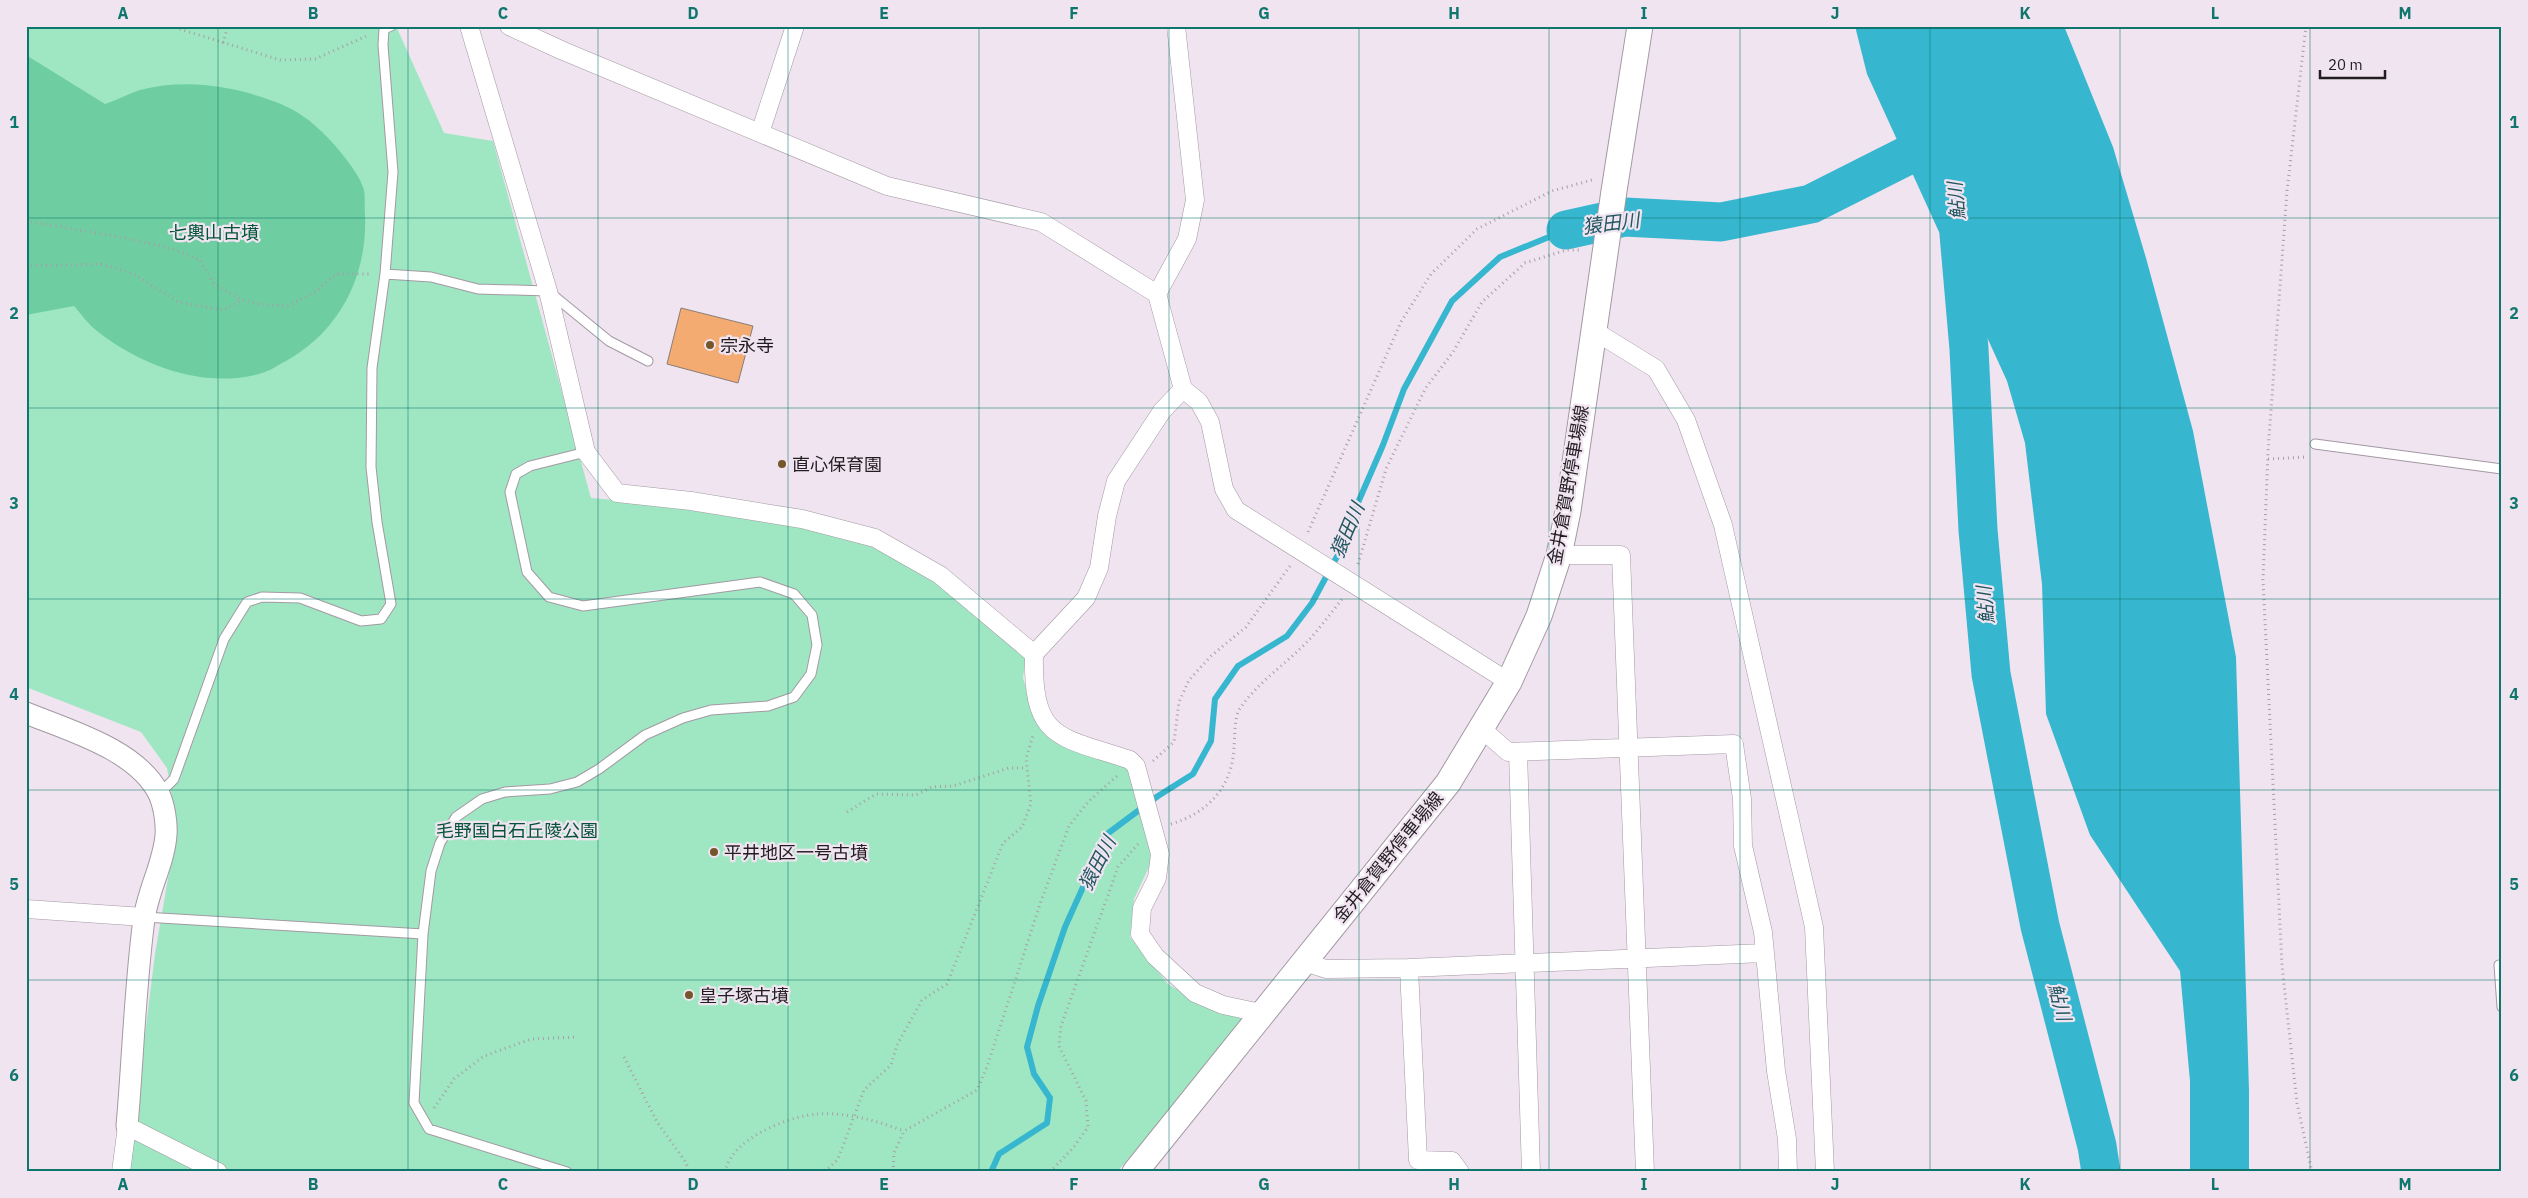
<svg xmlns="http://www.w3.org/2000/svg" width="2528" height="1198" viewBox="0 0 2528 1198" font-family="'IBM Plex Sans','Noto Sans JP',sans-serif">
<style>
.green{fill:#9fe7c2}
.forest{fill:#6ecea1}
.water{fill:#37b6cf}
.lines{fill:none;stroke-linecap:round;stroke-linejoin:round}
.stream{stroke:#37b6cf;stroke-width:6}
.river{stroke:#37b6cf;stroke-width:39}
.building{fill:#f3ab72;stroke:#897d75}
.service-casing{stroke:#a399a3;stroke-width:11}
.minor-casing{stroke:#a399a3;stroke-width:19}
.tertiary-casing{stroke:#a399a3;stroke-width:23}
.secondary-casing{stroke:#a399a3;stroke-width:27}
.path{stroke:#a79fa7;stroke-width:3;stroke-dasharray:1 4;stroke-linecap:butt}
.service{stroke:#fff;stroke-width:9}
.minor{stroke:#fff;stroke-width:18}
.tertiary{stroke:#fff;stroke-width:21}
.secondary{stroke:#fff;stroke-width:25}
.grid{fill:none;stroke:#0f766e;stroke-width:1;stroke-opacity:0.55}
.poi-dot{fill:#75552b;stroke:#efe4ef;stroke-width:2}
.labels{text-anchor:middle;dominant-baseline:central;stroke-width:4.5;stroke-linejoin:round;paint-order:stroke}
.park-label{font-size:18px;fill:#035438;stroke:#efe4ef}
.poi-label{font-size:18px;fill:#211d21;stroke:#efe4ef;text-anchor:start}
.street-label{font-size:18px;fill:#211d21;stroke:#efe4ef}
.water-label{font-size:19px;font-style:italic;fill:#225661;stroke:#efe4ef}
.neatline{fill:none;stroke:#0f766e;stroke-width:2}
.grid-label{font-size:16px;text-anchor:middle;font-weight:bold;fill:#0f766e}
</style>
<rect width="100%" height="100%" fill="#efe4ef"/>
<path class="green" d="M 26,26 L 396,26 L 444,133 L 493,141 L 591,498 L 691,506 L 875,542 L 938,580 L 1026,655 L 1023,678 L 1034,716 L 1133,768 L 1155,854 L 1134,899 L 1130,937 L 1168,984 L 1189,997 L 1251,1015 L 1117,1172 L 128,1172 L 155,954 L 177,826 L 167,768 L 141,732 L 26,687 Z"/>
<path class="forest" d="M 26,55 L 105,104 C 117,100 128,94 140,90 C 183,79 229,85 270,100 C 297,109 312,121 331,141 C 341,152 359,174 363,187 C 366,195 364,206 365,214 C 368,275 340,331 286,361 C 278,365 270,371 262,373 C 206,390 141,366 97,331 C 88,324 81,314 74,306 L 26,315 Z"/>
<path class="water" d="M 1855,26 L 2064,26 L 2113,147 L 2146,258 L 2193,431 L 2236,657 L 2249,1091 L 2249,1172 L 2190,1172 L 2190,1081 L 2180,971 L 2090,835 L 2046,714 L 2042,584 L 2025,443 L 2007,381 L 1867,74 Z"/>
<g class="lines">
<path class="stream" d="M 991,1172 L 999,1154 L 1047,1123 L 1050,1098 L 1034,1074 L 1027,1047 L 1038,1006 L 1065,927 L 1107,834 L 1158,796 L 1193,774 L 1211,741 L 1215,699 L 1238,666 L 1287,636 L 1312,603 L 1340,551 L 1347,528 L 1383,445 L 1404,389 L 1452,301 L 1500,257 L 1566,230"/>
<path class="river" d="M 1566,230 L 1625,217 L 1721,222 L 1811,204 L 1924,147 L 1951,141
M 1959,234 L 1969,349 L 1978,530 L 1991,674 L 2040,926 L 2097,1146 L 2101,1172"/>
</g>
<path class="building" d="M 681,308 L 753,326 L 738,383 L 667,364 Z"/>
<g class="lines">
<g class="service-casing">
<path id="service" d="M 385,274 L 431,277 L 478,289 L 548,291 L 609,341 L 648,361
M 2315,444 L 2502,469
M 159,794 L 174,779 L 224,639 L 247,602 L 262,597 L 300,598 L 361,621 L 381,619 L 391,604 L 377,522 L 371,467 L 372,368 L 385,274 L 393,172 L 383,45 L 384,29 L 391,26
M 144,917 L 423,934 L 414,1103 L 429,1129 L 567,1172
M 423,934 L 431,871 L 440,843 L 456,817 L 482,799 L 505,792 L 550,789 L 577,782 L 599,769 L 645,735 L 683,718 L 711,710 L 768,706 L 794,697 L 811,674 L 817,645 L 812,615 L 794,594 L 760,582 L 583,606 L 549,597 L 527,572 L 510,492 L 516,474 L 530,466 L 586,452
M 2502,965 L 2499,965 L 2502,1007"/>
</g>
<g class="minor-casing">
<path id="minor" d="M 469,26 L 548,291 L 586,452 L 617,493 L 691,501 L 802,519 L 875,538 L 940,575 L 1034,654
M 509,26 L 561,50 L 887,186 L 1041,222 L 1157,294 L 1183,389 L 1199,402 L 1210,422 L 1224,489 L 1236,510 L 1509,682
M 760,133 L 795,26
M 1157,294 L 1187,239 L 1195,200 L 1176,26
M 1593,330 L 1656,369 L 1686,420 L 1723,525 L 1814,927 L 1825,1172
M 1183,389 L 1162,411 L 1116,481 L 1107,516 L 1099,568 L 1086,598 L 1034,654 C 1032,742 1060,736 1130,760 L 1136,766 L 1160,854 L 1157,878 L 1142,908 L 1140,934 L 1155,956 L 1195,993 L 1223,1005 L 1261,1013
M 1559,555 L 1621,555 L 1645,1172
M 1482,729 L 1508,752 L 1734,744 L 1742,799 L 1743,846 L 1763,932 L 1776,1071 L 1787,1139 L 1788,1172
M 1518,752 L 1531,1172
M 26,909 L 144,917
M 1304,962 L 1326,969 L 1409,968 L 1418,1160 L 1452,1161 L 1460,1172
M 1409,968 L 1764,953
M 121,1172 L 127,1126 L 218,1172"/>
</g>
<g class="tertiary-casing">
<path id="tertiary" d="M 26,713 C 68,730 138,750 159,794 C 164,805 167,823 166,835 C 164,863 148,890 144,919 C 135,987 133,1057 127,1126"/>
</g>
<g class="secondary-casing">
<path id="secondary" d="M 1135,1172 L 1448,783 L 1509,682 L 1539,616 L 1559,555 L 1568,511 L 1614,191 L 1640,26"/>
</g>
<path class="path" d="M 170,26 L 280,60 L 315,59 L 369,35
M 2306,26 L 2287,191 L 2268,451 L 2263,580 L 2282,966 L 2297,1103 L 2312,1172
M 223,43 L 228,26
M 26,221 L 125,238 L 173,249 L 200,260 L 214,284 L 242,300 L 257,304 L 288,306 L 315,292 L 336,274 L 372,274
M 26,266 L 101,264 L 134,274 L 178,302 L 223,310 L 242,300
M 2268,459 L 2306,457
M 1308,532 L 1401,322 L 1431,274 L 1477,229 L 1552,191 L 1592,180
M 1358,564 L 1386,469 L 1425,389 L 1453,352 L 1482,302 L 1525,263 L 1566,250 L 1582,250
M 1153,761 L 1174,742 L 1179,702 L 1189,680 L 1211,656 L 1246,627 L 1290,566
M 847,812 L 876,794 L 916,795 L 932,787 L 953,786 L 1009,768 L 1027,768
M 1171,824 C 1208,813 1232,787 1234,748 C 1235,737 1234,720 1239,710 C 1255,685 1283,666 1304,645 C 1318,631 1330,614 1343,598
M 624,1057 L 657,1122 L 685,1161 L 690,1172
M 434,1108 L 454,1079 L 484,1056 L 531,1039 L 578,1037
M 724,1172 C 727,1166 729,1160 733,1155 C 747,1134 793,1115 818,1114 C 847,1112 877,1121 904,1131
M 825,1172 L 838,1159 L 864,1090 L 891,1065 L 897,1045 L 922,1000 L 947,984 L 1003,843 L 1022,827 L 1031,804 L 1026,758 L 1033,736
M 893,1172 L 894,1153 L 904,1131 L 977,1090 L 987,1067 L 1041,901 L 1069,826 L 1088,802 L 1117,776
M 1050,1172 L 1073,1148 L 1088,1127 L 1086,1101 L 1059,1046 L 1061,1026 L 1118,867 L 1138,844"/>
<use href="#service" class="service"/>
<use href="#minor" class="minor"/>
<use href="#tertiary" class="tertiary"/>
<use href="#secondary" class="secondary"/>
</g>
<path class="grid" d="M 218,26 L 218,1172M 408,26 L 408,1172M 598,26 L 598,1172M 788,26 L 788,1172M 979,26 L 979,1172M 1169,26 L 1169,1172M 1359,26 L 1359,1172M 1549,26 L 1549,1172M 1740,26 L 1740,1172M 1930,26 L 1930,1172M 2120,26 L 2120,1172M 2310,26 L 2310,1172M 26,218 L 2502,218M 26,408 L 2502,408M 26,599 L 2502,599M 26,790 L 2502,790M 26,980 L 2502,980"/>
<g class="poi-dot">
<circle cx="710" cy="345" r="5"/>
<circle cx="782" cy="464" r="5"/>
<circle cx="714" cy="852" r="5"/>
<circle cx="689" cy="995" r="5"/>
</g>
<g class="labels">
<g class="park-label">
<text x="214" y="232">七輿山古墳</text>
<text x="517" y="830">毛野国白石丘陵公園</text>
</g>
<g class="poi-label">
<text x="720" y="345">宗永寺</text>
<text x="792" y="464">直心保育園</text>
<text x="724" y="852">平井地区一号古墳</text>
<text x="699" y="995">皇子塚古墳</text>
</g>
<g class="street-label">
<text transform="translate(1568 485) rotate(-80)">金井倉賀野停車場線</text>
<text transform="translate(1388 857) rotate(-51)">金井倉賀野停車場線</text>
</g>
<g class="water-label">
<text transform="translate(1956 201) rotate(-95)">鮎川</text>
<text transform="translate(1611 223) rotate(-7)">猿田川</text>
<text transform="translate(1347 530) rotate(-67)">猿田川</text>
<text transform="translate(1985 605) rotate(-95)">鮎川</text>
<text transform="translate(1097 863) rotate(-63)">猿田川</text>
<text transform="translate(2060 1002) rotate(75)">鮎川</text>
</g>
</g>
<rect width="2528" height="1198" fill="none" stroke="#efe4ef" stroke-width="55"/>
<path d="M2320 70v8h65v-8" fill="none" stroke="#211d21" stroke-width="2.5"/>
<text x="2328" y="70" font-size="15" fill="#211d21" stroke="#efe4ef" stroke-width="4" paint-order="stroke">20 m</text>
<rect x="28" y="28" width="2472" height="1142" class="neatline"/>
<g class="grid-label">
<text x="123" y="19">A</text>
<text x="313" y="19">B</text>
<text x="503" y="19">C</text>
<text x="693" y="19">D</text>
<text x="884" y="19">E</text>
<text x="1074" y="19">F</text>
<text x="1264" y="19">G</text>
<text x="1454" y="19">H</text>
<text x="1644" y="19">I</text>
<text x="1835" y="19">J</text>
<text x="2025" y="19">K</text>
<text x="2215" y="19">L</text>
<text x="2405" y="19">M</text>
<text x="14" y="128">1</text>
<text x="2514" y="128">1</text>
<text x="14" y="319">2</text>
<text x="2514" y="319">2</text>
<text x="14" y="509">3</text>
<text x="2514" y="509">3</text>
<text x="14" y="700">4</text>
<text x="2514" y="700">4</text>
<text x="14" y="890">5</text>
<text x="2514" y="890">5</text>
<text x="14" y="1081">6</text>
<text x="2514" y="1081">6</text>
<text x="123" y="1190">A</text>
<text x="313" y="1190">B</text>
<text x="503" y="1190">C</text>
<text x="693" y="1190">D</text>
<text x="884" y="1190">E</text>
<text x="1074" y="1190">F</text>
<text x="1264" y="1190">G</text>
<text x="1454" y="1190">H</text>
<text x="1644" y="1190">I</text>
<text x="1835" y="1190">J</text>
<text x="2025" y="1190">K</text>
<text x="2215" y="1190">L</text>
<text x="2405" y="1190">M</text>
</g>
</svg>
